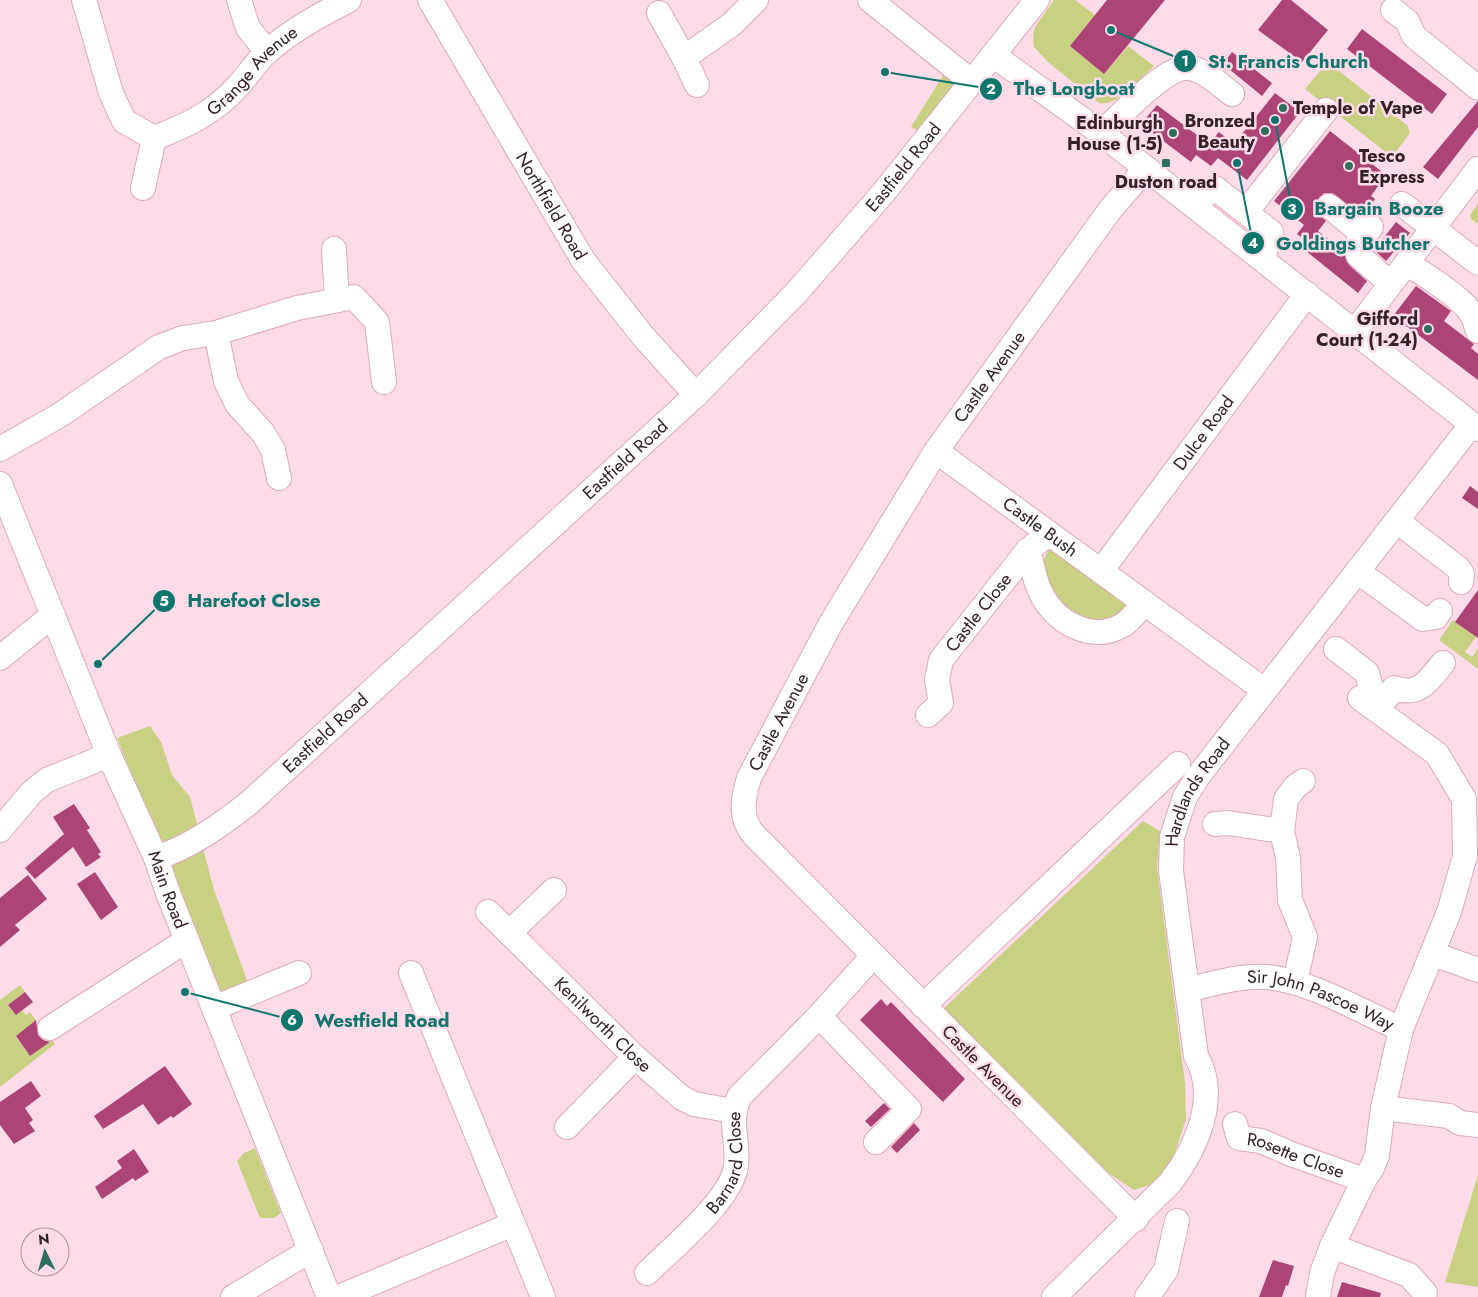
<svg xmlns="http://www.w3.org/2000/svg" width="1478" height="1297" viewBox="0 0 1478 1297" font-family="Jost,sans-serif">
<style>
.green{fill:#c8d181}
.building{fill:#ad4476}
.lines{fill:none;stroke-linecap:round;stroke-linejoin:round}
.minor-casing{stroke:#dea8bd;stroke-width:26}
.minor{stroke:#fff;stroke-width:24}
.poi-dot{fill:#2d6e5d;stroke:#fddbe8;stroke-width:2}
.labels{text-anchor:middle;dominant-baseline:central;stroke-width:5;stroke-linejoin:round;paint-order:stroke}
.street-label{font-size:18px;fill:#352129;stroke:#fddbe8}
.poi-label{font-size:18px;font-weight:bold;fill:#352129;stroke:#fddbe8;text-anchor:end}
.leader{fill:none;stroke:#0f766e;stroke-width:2}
.callout-dot{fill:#0f766e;stroke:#fddbe8;stroke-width:2}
.mark-label{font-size:15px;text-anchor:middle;font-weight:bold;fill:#fff}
.callout-label{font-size:19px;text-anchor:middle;font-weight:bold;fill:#0f766e;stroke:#fddbe8;stroke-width:5;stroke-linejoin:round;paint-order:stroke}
</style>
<rect width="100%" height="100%" fill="#fddbe8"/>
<path class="green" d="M 1054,0 L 1075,0 L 1095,15 L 1070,46 L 1104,74 L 1128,46 L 1154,66 C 1139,79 1120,106 1099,103 L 1049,63 L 1034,47 L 1033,36 L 1035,27 Z
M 1324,66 L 1334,67 L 1408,126 L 1410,133 L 1392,157 L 1305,89 Z
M 947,69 L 956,83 L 920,132 L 911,127 Z
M 1478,204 L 1478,224 L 1471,219 L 1470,215 Z
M 1049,548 L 1131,607 L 1121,616 L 1093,623 L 1052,602 L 1041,566 Z
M 1453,620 L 1477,636 L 1465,652 L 1472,657 L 1478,648 L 1478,669 L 1439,640 Z
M 150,726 L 161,742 L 172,775 L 190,797 L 214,890 L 251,991 L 224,1005 L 117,738 Z
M 1143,821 L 1160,831 L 1157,868 L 1185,1082 L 1186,1119 L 1172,1162 L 1152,1184 L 1134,1190 L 1110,1174 L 942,1010 Z
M 20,985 L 25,992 L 8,1005 L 16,1015 L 22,1010 L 26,1015 L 30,1012 L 36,1020 L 16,1037 L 30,1056 L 52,1040 L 55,1044 L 0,1087 L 0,1000 Z
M 255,1148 L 281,1213 L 274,1218 L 260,1218 L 237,1161 L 244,1153 Z
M 1478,1175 L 1478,1287 L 1445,1282 Z"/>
<path class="building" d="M 1107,0 L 1165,0 L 1104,74 L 1070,46 Z
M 1282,0 L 1291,0 L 1328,30 L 1302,62 L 1258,30 Z
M 1362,29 L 1447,94 L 1432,114 L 1347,49 Z
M 1232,52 L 1272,83 L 1262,96 L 1223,64 Z
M 1275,93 L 1300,112 L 1247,180 L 1218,158 L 1211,166 L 1196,155 L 1191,162 L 1141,124 L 1157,105 L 1209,144 L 1219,132 L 1234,144 Z
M 1478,101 L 1478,127 L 1438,179 L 1423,167 Z
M 1330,131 L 1386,175 L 1371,196 L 1375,199 L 1363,216 L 1332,193 L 1324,193 L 1316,203 L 1316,211 L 1326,221 L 1318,231 L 1344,251 L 1349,265 L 1367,281 L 1358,293 L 1306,251 L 1312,245 L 1297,234 L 1304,225 L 1274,201 Z
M 1396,222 L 1410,233 L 1386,261 L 1374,250 Z
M 1416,286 L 1451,311 L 1444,321 L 1474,344 L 1471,348 L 1478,354 L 1478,380 L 1393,316 Z
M 1470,486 L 1478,492 L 1478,509 L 1462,498 Z
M 1478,590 L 1478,638 L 1455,622 Z
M 74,804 L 90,828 L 87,830 L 101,852 L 98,854 L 101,857 L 86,867 L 73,847 L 35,879 L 25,868 L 64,834 L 53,817 Z
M 95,872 L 118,907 L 101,920 L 77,884 Z
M 28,875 L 47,899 L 15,925 L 20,930 L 0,947 L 0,898 Z
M 25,992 L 33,1002 L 16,1015 L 8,1005 Z
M 881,999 L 887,1006 L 891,1002 L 965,1079 L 943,1102 L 860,1020 Z
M 36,1020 L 38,1035 L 43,1040 L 50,1042 L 30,1056 L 16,1036 Z
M 165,1066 L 192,1104 L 173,1118 L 171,1116 L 158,1125 L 143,1104 L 103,1129 L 94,1116 Z
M 31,1081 L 41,1096 L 25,1108 L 33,1120 L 29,1123 L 35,1131 L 14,1144 L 0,1125 L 0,1102 Z
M 884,1103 L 890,1109 L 871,1127 L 865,1121 Z
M 914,1123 L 920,1130 L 897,1153 L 891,1147 Z
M 134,1149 L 149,1172 L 135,1181 L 133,1178 L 102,1199 L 95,1187 L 122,1168 L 117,1161 Z
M 1273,1260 L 1294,1266 L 1288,1286 L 1286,1285 L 1282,1297 L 1259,1297 Z
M 1342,1282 L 1381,1293 L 1380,1297 L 1337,1297 Z"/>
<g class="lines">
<g class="minor-casing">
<g id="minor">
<path d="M 84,0 L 111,93 L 124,121 L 154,138"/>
<path d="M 239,0 L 248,28 L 267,52"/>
<path id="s1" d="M 430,0 L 583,260 L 642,335 L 696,395"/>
<path d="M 870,0 L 972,82"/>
<path d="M 1393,10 L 1407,21 L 1414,36 L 1478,88"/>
<path d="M 659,13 L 684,58 L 732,24 L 756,0"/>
<path d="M 993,55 L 1101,133 L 1478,429"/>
<path d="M 684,58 L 697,85"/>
<path d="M 1101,133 C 1120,117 1166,64 1190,68 C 1205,70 1220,85 1232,94"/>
<path id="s2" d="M 143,188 L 154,138 C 186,126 214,113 238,86 C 248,75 257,61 268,51 C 292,30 321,14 349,0"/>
<path d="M 1193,204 L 1215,188 L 1271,232 L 1263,258"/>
<path d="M 1402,204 L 1478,263"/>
<path d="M 1329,206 L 1364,235"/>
<path d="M 1246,212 L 1326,110"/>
<path d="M 1371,227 L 1357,244 L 1358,255 L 1390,283"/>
<path d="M 334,249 L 337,300"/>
<path d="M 1406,264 C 1422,272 1462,298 1471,313 C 1475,318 1476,326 1478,331"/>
<path d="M 1355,331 L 1478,169"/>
<path d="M 216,333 L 226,381 L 237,404 L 263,433 L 273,450 L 279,478"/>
<path d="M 0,449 L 60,415 L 159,347 L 183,338 L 216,333 L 297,308 L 354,297 L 377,322 L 384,382"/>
<path id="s3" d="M 936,451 L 1264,690"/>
<path id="s4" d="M 0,484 L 109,755 L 156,858 L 168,893 L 329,1297"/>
<path d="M 1397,521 L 1458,568 L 1462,574 L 1461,582"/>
<path d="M 1028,550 C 1032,563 1034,579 1040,591 C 1053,621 1091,644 1123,625 C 1131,620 1138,610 1145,603"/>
<path id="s5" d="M 1101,571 L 1307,294"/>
<path d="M 1357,571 L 1423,619 L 1436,617 L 1440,611"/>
<path d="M 1336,649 L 1367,673 L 1377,710"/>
<path d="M 0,658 L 53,615"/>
<path d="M 1377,710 L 1394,688 C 1418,697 1429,681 1443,663"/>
<path id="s6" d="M 928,715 L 941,703 L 937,680 L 941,660 L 1028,550 L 1049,534"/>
<path d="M 1215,824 L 1228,823 L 1282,831"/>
<path d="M 0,830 L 31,793 L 47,780 L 109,755"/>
<path id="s7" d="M 156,858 C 190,847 221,825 249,803 L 696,395 L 796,293 L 884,192 L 1037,0"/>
<path id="s8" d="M 488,912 L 635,1057 L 682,1098 L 694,1104 L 733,1111"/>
<path d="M 509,933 L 554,890"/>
<path d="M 1433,954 L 1478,970"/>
<path d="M 411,973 L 543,1297"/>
<path d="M 1295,982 L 1305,937 L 1290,900 L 1288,858 L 1282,831 L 1286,799 L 1295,787 L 1303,781"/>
<path id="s9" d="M 1187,990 C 1212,984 1240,975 1266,977 C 1311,981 1360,1011 1401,1029"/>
<path d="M 923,1006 L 1178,764"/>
<path d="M 214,1008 L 299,973"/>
<path d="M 819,1016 L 909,1109 L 876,1142"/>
<path d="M 50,1028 L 187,940"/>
<path d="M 1383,1108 L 1449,1116 L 1460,1123 L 1478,1125"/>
<path id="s10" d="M 1235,1124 L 1239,1138 L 1261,1141 L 1291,1154 L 1364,1180"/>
<path d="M 567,1127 L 635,1057"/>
<path id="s11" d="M 1136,1219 L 754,835 C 739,818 743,798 749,778 L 831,623 L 936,451 L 1110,210 L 1146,168"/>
<path d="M 1332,1246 L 1409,1275 L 1425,1293"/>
<path id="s12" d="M 647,1273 C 672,1248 733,1199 736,1165 C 739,1138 728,1125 739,1097 L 819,1016 L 873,956"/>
<path d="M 233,1297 L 311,1250"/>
<path d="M 339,1297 L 513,1224"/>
<path id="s13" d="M 1054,1297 L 1170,1183 C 1196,1149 1220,1097 1196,1056 L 1171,871 L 1172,837 L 1185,797 L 1199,775 L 1472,424"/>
<path d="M 1147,1297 L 1166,1270 L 1177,1221"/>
<path d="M 1318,1297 L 1322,1273 L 1332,1246 L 1364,1180 L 1372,1168 L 1377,1155 L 1383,1108 L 1401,1029 L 1449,912 L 1465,856 L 1464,799 L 1437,754 L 1360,698"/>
</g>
</g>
<use href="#minor" class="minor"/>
</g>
<g class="poi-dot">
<circle cx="1283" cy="108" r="5"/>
<circle cx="1265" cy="131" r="5"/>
<circle cx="1173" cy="133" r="5"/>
<rect x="1161" y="158" width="10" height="10" rx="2.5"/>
<circle cx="1349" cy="166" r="5"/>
<circle cx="1428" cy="329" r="5"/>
</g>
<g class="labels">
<g class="street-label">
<text stroke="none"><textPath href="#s2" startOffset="172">Grange Avenue</textPath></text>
<text stroke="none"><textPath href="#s7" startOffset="1022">Eastfield Road</textPath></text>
<text stroke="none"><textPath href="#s1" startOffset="239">Northfield Road</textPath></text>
<text stroke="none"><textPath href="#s11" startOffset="1070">Castle Avenue</textPath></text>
<text stroke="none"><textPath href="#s5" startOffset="172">Dulce Road</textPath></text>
<text stroke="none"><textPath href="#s7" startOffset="618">Eastfield Road</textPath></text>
<text stroke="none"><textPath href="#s3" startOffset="129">Castle Bush</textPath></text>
<text stroke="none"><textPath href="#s6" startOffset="122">Castle Close</textPath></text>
<text stroke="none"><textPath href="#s11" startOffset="665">Castle Avenue</textPath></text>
<text stroke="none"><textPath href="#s7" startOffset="212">Eastfield Road</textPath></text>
<text stroke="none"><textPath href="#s13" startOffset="572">Hardlands Road</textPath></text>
<text stroke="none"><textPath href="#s4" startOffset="439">Main Road</textPath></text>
<text stroke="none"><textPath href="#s9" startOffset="139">Sir John Pascoe Way</textPath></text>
<text stroke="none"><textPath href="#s8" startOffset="161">Kenilworth Close</textPath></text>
<text transform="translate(983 1066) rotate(45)">Castle Avenue</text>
<text stroke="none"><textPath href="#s10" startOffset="74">Rosette Close</textPath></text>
<text stroke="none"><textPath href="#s12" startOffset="142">Barnard Close</textPath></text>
</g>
<g class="poi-label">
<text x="1293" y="108" text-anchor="start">Temple of Vape</text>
<text x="1255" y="121">Bronzed<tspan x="1255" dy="21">Beauty</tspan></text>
<text x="1163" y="123">Edinburgh<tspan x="1163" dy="21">House (1-5)</tspan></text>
<text x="1359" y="156" text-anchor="start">Tesco<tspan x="1359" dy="21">Express</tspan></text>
<text x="1166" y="182" text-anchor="middle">Duston road</text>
<text x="1418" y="319">Gifford<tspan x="1418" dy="21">Court (1-24)</tspan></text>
</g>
</g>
<path class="leader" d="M1111 30L1185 61M885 72L991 89M1275 120L1292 209M1237 163L1253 243M98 664L164 601M185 992L292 1020"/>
<g class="callout-dot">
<circle cx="1111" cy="30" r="5"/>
<circle cx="885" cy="72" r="5"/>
<circle cx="1275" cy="120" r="5"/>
<circle cx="1237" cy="163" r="5"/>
<circle cx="98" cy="664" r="5"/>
<circle cx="185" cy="992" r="5"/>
<circle cx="1185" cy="61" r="12"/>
<circle cx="991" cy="89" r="12"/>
<circle cx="1292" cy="209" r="12"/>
<circle cx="1253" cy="243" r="12"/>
<circle cx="164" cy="601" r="12"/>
<circle cx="292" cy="1020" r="12"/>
</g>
<g class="mark-label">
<text x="1185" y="66">1</text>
<text x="991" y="94">2</text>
<text x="1292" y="214">3</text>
<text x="1253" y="248">4</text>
<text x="164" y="606">5</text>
<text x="292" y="1025">6</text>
</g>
<g class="callout-label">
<text x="1288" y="68">St. Francis Church</text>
<text x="1074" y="95">The Longboat</text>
<text x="1379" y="215">Bargain Booze</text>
<text x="1353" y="250">Goldings Butcher</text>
<text x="254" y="607">Harefoot Close</text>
<text x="382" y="1027">Westfield Road</text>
</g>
<g transform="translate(45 1252) rotate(355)"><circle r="24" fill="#fddbe8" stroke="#ad919c"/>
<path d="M0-4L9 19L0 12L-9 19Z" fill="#2d6e5d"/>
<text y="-8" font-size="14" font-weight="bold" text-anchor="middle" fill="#352129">N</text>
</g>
</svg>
